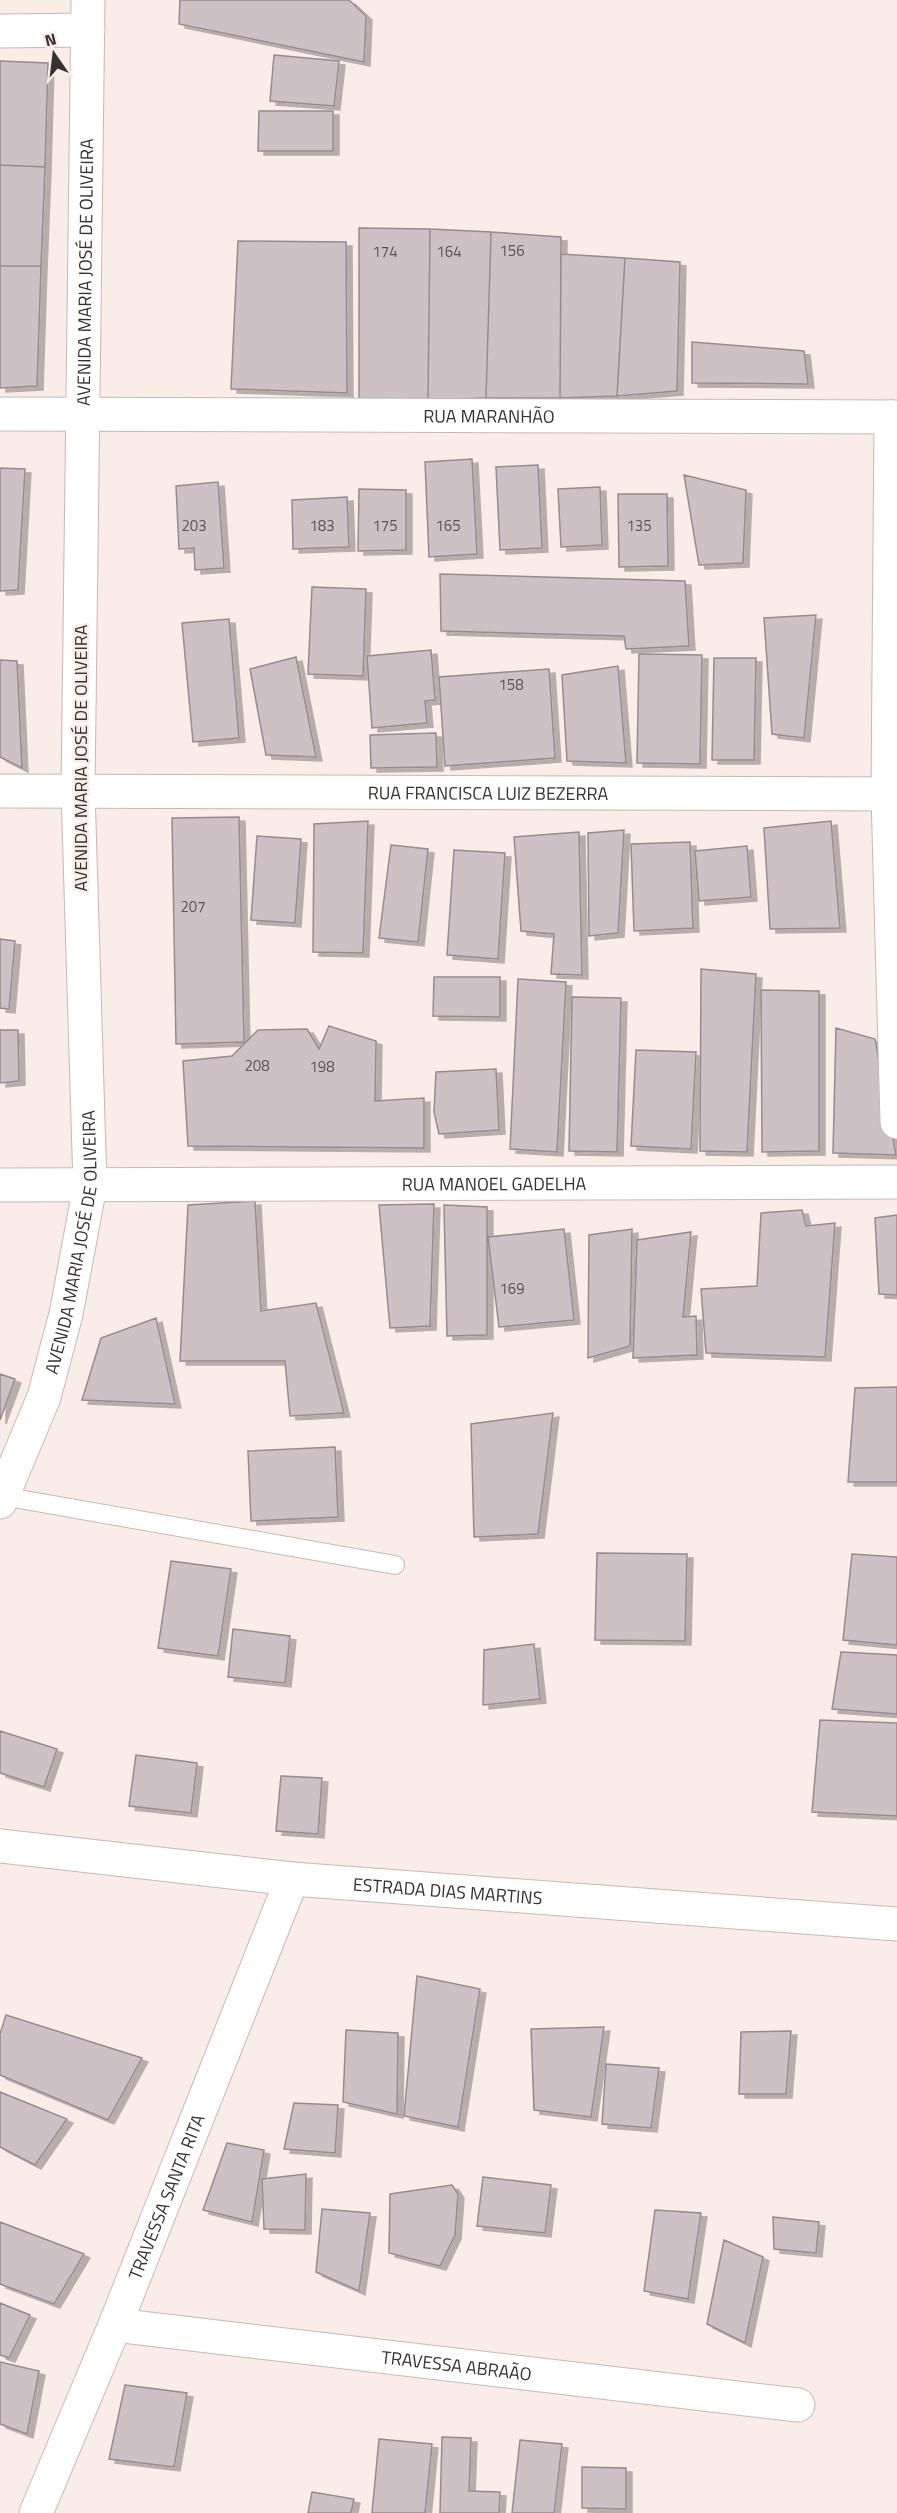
<svg xmlns="http://www.w3.org/2000/svg" width="897" height="2513" viewBox="0 0 897 2513" font-family="'Titillium Web',sans-serif">
<style>
.building{fill:#cec1c6;stroke:#988b90;stroke-width:1.5;filter:url(#shadow)}
.lines{fill:none;stroke-linecap:round;stroke-linejoin:round}
.service-casing{stroke:#c6b9b4;stroke-width:20}
.minor-casing{stroke:#c6b9b4;stroke-width:35}
.tertiary-casing{stroke:#c6b9b4;stroke-width:35}
.service{stroke:#fff;stroke-width:18}
.minor{stroke:#fff;stroke-width:33}
.tertiary{stroke:#fff;stroke-width:33}
.labels{text-anchor:middle;dominant-baseline:central;stroke-width:5;stroke-linejoin:round;paint-order:stroke}
.number-label{font-size:15px;fill:#5c5454}
.street-label{font-size:18px;fill:#36302e;stroke:#faece7}
</style>
<defs>
<filter id="shadow"><feDropShadow dx="6" dy="4" stdDeviation="0" flood-color="#0004"/></filter>
</defs>
<rect width="100%" height="100%" fill="#faece7"/>
<path class="building" d="M 180,0 L 349,0 L 366,16 L 364,62 L 179,24 Z
M 274,55 L 339,61 L 334,106 L 270,101 Z
M 0,61 L 48,63 L 45,167 L 0,165 Z
M 259,111 L 333,111 L 333,151 L 258,151 Z
M 0,165 L 45,167 L 41,266 L 0,266 Z
M 359,228 L 430,229 L 428,400 L 359,400 Z
M 430,229 L 491,232 L 486,398 L 428,400 Z
M 491,232 L 561,237 L 560,398 L 486,398 Z
M 238,241 L 346,242 L 347,393 L 231,389 Z
M 561,254 L 625,258 L 617,396 L 560,398 Z
M 625,258 L 680,262 L 677,391 L 617,396 Z
M 0,266 L 41,266 L 37,386 L 0,388 Z
M 692,342 L 804,351 L 808,384 L 692,383 Z
M 472,459 L 477,554 L 429,557 L 425,462 Z
M 538,465 L 542,548 L 500,550 L 496,467 Z
M 0,468 L 25,469 L 18,590 L 0,591 Z
M 684,475 L 746,490 L 743,563 L 699,565 Z
M 218,482 L 224,568 L 195,570 L 194,548 L 179,549 L 176,486 Z
M 600,487 L 602,545 L 561,547 L 558,489 Z
M 359,489 L 406,490 L 406,550 L 358,551 Z
M 618,494 L 667,494 L 668,566 L 619,567 Z
M 347,497 L 349,547 L 293,549 L 292,500 Z
M 440,574 L 685,581 L 689,646 L 626,649 L 624,636 L 441,631 Z
M 312,587 L 366,589 L 363,676 L 308,674 Z
M 816,615 L 804,738 L 772,734 L 764,618 Z
M 229,619 L 239,738 L 193,742 L 182,623 Z
M 431,650 L 435,700 L 425,701 L 427,723 L 372,728 L 367,656 Z
M 639,654 L 702,655 L 700,764 L 637,763 Z
M 296,657 L 316,757 L 266,755 L 250,669 Z
M 714,658 L 756,658 L 754,760 L 712,760 Z
M 0,660 L 17,661 L 22,768 L 0,757 Z
M 618,666 L 626,763 L 567,761 L 562,675 Z
M 549,669 L 555,758 L 445,766 L 439,677 Z
M 436,733 L 437,767 L 371,768 L 370,735 Z
M 239,817 L 244,1042 L 176,1044 L 172,818 Z
M 368,821 L 363,953 L 313,952 L 314,824 Z
M 831,821 L 840,928 L 770,929 L 764,828 Z
M 624,830 L 618,933 L 589,936 L 588,833 Z
M 579,832 L 582,975 L 551,974 L 554,934 L 521,931 L 514,837 Z
M 257,836 L 301,839 L 295,923 L 251,920 Z
M 690,842 L 693,928 L 634,931 L 631,844 Z
M 391,845 L 428,849 L 418,942 L 379,938 Z
M 747,846 L 751,897 L 699,901 L 695,851 Z
M 454,850 L 505,853 L 498,959 L 447,955 Z
M 0,939 L 15,941 L 9,1009 L 0,1008 Z
M 701,969 L 756,974 L 747,1152 L 700,1151 Z
M 434,977 L 500,977 L 500,1017 L 433,1016 Z
M 518,979 L 566,982 L 557,1152 L 510,1149 Z
M 761,990 L 819,991 L 819,1151 L 762,1152 Z
M 572,997 L 621,998 L 617,1152 L 569,1151 Z
M 329,1026 L 376,1041 L 375,1101 L 424,1098 L 424,1148 L 188,1146 L 183,1061 L 232,1056 L 258,1030 L 307,1029 L 319,1049 Z
M 836,1028 L 875,1039 L 896,1155 L 833,1153 Z
M 0,1030 L 18,1030 L 19,1081 L 0,1083 Z
M 636,1050 L 696,1052 L 691,1149 L 631,1146 Z
M 496,1069 L 499,1130 L 439,1134 L 434,1112 L 436,1072 Z
M 255,1201 L 261,1311 L 316,1303 L 344,1413 L 290,1416 L 285,1361 L 180,1361 L 188,1205 Z
M 434,1204 L 430,1326 L 390,1328 L 379,1205 Z
M 444,1205 L 487,1207 L 487,1335 L 447,1336 Z
M 802,1210 L 806,1226 L 835,1223 L 825,1357 L 706,1353 L 701,1289 L 757,1286 L 761,1213 Z
M 897,1215 L 897,1295 L 879,1294 L 875,1218 Z
M 564,1229 L 574,1320 L 499,1327 L 488,1237 Z
M 632,1229 L 630,1346 L 588,1358 L 589,1235 Z
M 691,1232 L 683,1317 L 696,1316 L 697,1355 L 633,1358 L 637,1240 Z
M 156,1318 L 175,1404 L 82,1400 L 101,1338 Z
M 0,1374 L 15,1379 L 0,1420 Z
M 897,1387 L 897,1482 L 848,1482 L 855,1388 Z
M 553,1413 L 538,1534 L 474,1537 L 471,1424 Z
M 335,1447 L 338,1517 L 251,1521 L 248,1451 Z
M 597,1553 L 687,1554 L 685,1641 L 595,1640 Z
M 852,1554 L 897,1557 L 897,1645 L 843,1640 Z
M 171,1561 L 231,1569 L 218,1656 L 158,1648 Z
M 233,1629 L 290,1636 L 285,1683 L 228,1677 Z
M 534,1644 L 540,1699 L 483,1705 L 484,1650 Z
M 841,1652 L 897,1655 L 897,1714 L 832,1709 Z
M 820,1720 L 897,1723 L 897,1816 L 812,1812 Z
M 0,1731 L 57,1749 L 44,1787 L 0,1773 Z
M 136,1755 L 197,1763 L 191,1813 L 129,1806 Z
M 281,1776 L 322,1778 L 318,1834 L 276,1831 Z
M 417,1976 L 480,1989 L 458,2127 L 404,2116 Z
M 6,2015 L 142,2058 L 108,2120 L 0,2075 L 0,2034 Z
M 604,2027 L 591,2117 L 534,2110 L 531,2029 Z
M 346,2030 L 398,2033 L 397,2114 L 343,2102 Z
M 791,2031 L 786,2094 L 739,2094 L 741,2032 Z
M 606,2064 L 659,2068 L 651,2128 L 602,2124 Z
M 0,2092 L 67,2119 L 35,2165 L 0,2147 Z
M 294,2103 L 338,2105 L 335,2153 L 284,2149 Z
M 227,2143 L 264,2150 L 252,2222 L 203,2210 Z
M 306,2174 L 305,2230 L 264,2229 L 262,2179 Z
M 483,2177 L 551,2185 L 545,2233 L 477,2226 Z
M 452,2185 L 458,2194 L 455,2235 L 440,2266 L 389,2253 L 390,2194 Z
M 322,2209 L 370,2213 L 359,2291 L 316,2272 Z
M 655,2210 L 701,2213 L 688,2299 L 644,2291 Z
M 773,2217 L 819,2222 L 816,2253 L 774,2249 Z
M 0,2222 L 84,2254 L 54,2304 L 0,2284 Z
M 724,2240 L 763,2257 L 745,2343 L 707,2324 Z
M 0,2303 L 30,2315 L 9,2358 L 0,2355 Z
M 0,2362 L 39,2371 L 27,2434 L 0,2424 Z
M 125,2385 L 187,2393 L 174,2467 L 109,2459 Z
M 442,2437 L 471,2438 L 469,2491 L 500,2492 L 499,2513 L 440,2513 Z
M 379,2439 L 432,2444 L 425,2513 L 372,2513 Z
M 520,2440 L 562,2444 L 554,2513 L 512,2513 Z
M 582,2467 L 626,2468 L 626,2509 L 582,2508 Z
M 312,2492 L 354,2499 L 351,2513 L 308,2513 Z"/>
<g class="lines">
<g class="service-casing">
<path id="service" d="M 2,1496 L 395,1565"/>
</g>
<g class="minor-casing">
<g id="minor">
<path d="M 0,31 L 88,30"/>
<path id="s1" d="M 0,414 L 897,417"/>
<path d="M 891,417 L 888,794 L 897,1122"/>
<path id="s2" d="M 0,791 L 897,794"/>
<path id="s3" d="M 0,1185 L 897,1182"/>
<path id="s4" d="M 115,2325 L 798,2405"/>
<path id="s5" d="M 36,2513 L 115,2325 L 292,1879"/>
</g>
</g>
<g class="tertiary-casing">
<g id="tertiary">
<path id="s6" d="M 0,1502 L 44,1397 L 66,1314 L 90,1186 L 78,790 L 88,0"/>
<path id="s7" d="M 0,1846 L 292,1879 L 897,1924"/>
</g>
</g>
<use href="#service" class="service"/>
<use href="#minor" class="minor"/>
<use href="#tertiary" class="tertiary"/>
</g>
<g class="labels">
<g class="number-label">
<text x="512" y="250">156</text>
<text x="385" y="251">174</text>
<text x="449" y="251">164</text>
<text x="194" y="525">203</text>
<text x="322" y="525">183</text>
<text x="385" y="525">175</text>
<text x="448" y="525">165</text>
<text x="639" y="525">135</text>
<text x="511" y="684">158</text>
<text x="193" y="906">207</text>
<text x="257" y="1065">208</text>
<text x="322" y="1066">198</text>
<text x="512" y="1288">169</text>
</g>
<g class="street-label">
<text stroke="none"><textPath href="#s6" startOffset="1244">AVENIDA MARIA JOSÉ DE OLIVEIRA</textPath></text>
<text stroke="none"><textPath href="#s1" startOffset="489">RUA MARANHÃO</textPath></text>
<text transform="translate(80 758) rotate(-90)">AVENIDA MARIA JOSÉ DE OLIVEIRA</text>
<text stroke="none"><textPath href="#s2" startOffset="488">RUA FRANCISCA LUIZ BEZERRA</textPath></text>
<text stroke="none"><textPath href="#s3" startOffset="494">RUA MANOEL GADELHA</textPath></text>
<text stroke="none"><textPath href="#s6" startOffset="272">AVENIDA MARIA JOSÉ DE OLIVEIRA</textPath></text>
<text stroke="none"><textPath href="#s7" startOffset="450">ESTRADA DIAS MARTINS</textPath></text>
<text stroke="none"><textPath href="#s5" startOffset="342">TRAVESSA SANTA RITA</textPath></text>
<text stroke="none"><textPath href="#s4" startOffset="344">TRAVESSA ABRAÃO</textPath></text>
</g>
</g>
<g transform="translate(54 54) rotate(346)" stroke="#faece7" stroke-width="4.5" paint-order="stroke">
<path d="M0-4.5L10 22L0 15L-10 22Z" fill="#36302e"/>
<text y="-9" font-size="16" font-weight="bold" text-anchor="middle" fill="#36302e">N</text>
</g>
</svg>
